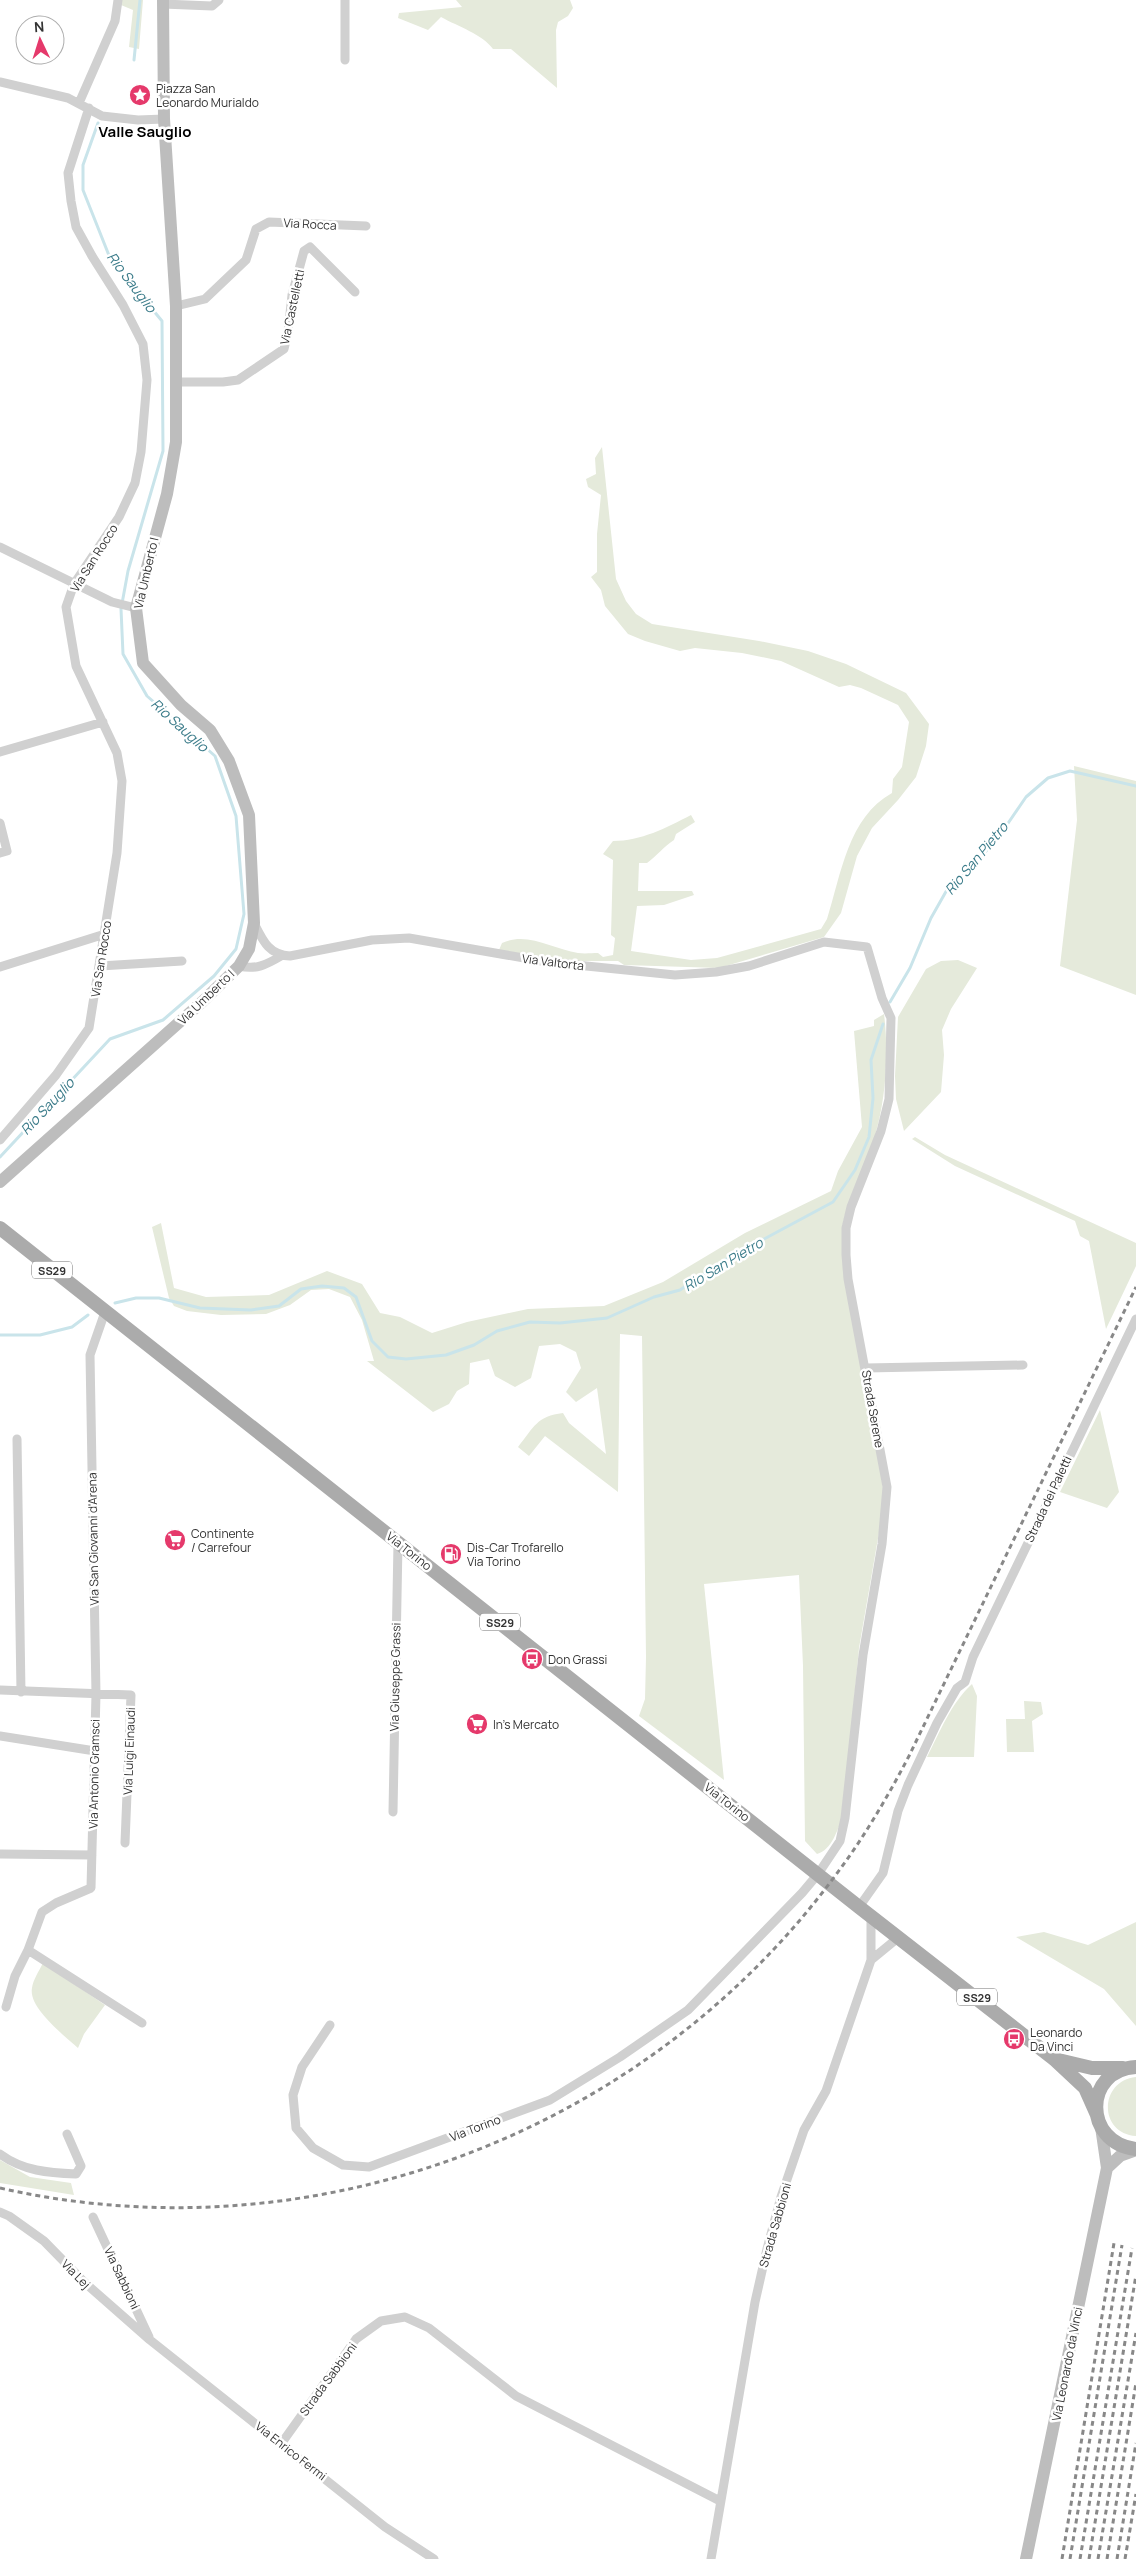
<svg xmlns="http://www.w3.org/2000/svg" width="1136" height="2559" viewBox="0 0 1136 2559" font-family="Manrope,sans-serif">
<style>
.green{fill:#e5eadb}
.lines{fill:none;stroke-linecap:round;stroke-linejoin:round}
.stream{stroke:#c9e4ea;stroke-width:3}
.street{stroke:#d0d0d0;stroke-width:9}
.secondary{stroke:#bdbdbd;stroke-width:12}
.primary{stroke:#ababab;stroke-width:14}
.rail{stroke:#888;stroke-width:3;stroke-dasharray:5 4;stroke-linecap:butt}
.labels{text-anchor:middle;dominant-baseline:central;stroke-width:5;stroke-linejoin:round;paint-order:stroke}
.shield{fill:#fff;stroke:#707070;stroke-width:1}
.shield-label{font-size:11px;font-weight:bold;fill:#333}
.poi-label{font-size:12px;fill:#333;stroke:#fff;text-anchor:start}
.street-label{font-size:12px;fill:#333;stroke:#fff}
.water-label{font-size:14px;font-style:italic;fill:#3a7b89;stroke:#fff}
.quarter-label{font-size:15px;font-weight:bold;fill:#000;stroke:#fff}
</style>
<rect width="100%" height="100%" fill="#fff"/>
<path class="green" d="M 122,0 L 143,0 L 139,49 L 129,47 L 133,10 L 121,5 Z
M 456,0 L 570,0 L 573,8 L 568,16 L 558,22 L 556,30 L 557,88 L 511,49 L 493,49 C 482,34 459,27 441,17 L 428,30 L 398,18 L 399,13 L 462,7 Z
M 602,447 L 616,579 L 626,601 L 636,614 L 652,624 L 759,641 L 808,651 L 846,664 L 906,693 L 929,724 L 926,746 L 916,777 L 898,800 L 872,828 L 857,856 L 841,913 L 824,937 L 719,968 L 624,965 L 618,961 L 573,961 L 543,958 L 499,950 L 502,943 C 527,931 553,949 578,953 C 585,954 592,953 598,953 L 603,957 L 613,955 L 615,938 L 611,935 L 613,860 L 603,854 L 613,841 C 641,841 666,828 691,815 L 695,822 L 676,834 L 674,840 C 663,847 658,855 647,863 L 639,863 L 638,891 L 692,891 L 694,895 L 664,905 L 637,906 L 631,951 L 691,960 L 717,958 L 821,929 L 827,919 C 841,875 848,817 892,793 L 893,779 L 902,767 L 909,722 L 898,705 L 861,688 L 850,685 L 839,687 L 781,661 L 742,653 L 695,648 L 680,651 L 645,641 L 628,634 L 605,606 L 601,590 L 591,577 L 597,572 L 597,534 L 601,495 L 588,487 L 586,479 L 596,474 L 595,458 Z
M 1074,766 L 1136,781 L 1136,995 L 1060,966 L 1077,820 Z
M 958,960 L 977,968 L 951,1009 L 942,1030 L 944,1055 L 941,1092 L 904,1131 L 896,1099 L 895,1076 L 898,1017 L 926,969 L 941,961 Z
M 884,1014 C 889,1053 886,1101 874,1139 C 864,1169 848,1196 842,1228 L 883,1488 L 882,1515 L 859,1648 L 843,1817 C 837,1830 832,1850 817,1854 L 805,1841 L 803,1666 L 799,1575 L 704,1584 L 724,1780 L 639,1716 L 645,1699 L 646,1657 L 642,1336 L 620,1334 L 618,1492 L 545,1436 L 529,1456 L 518,1447 C 534,1427 537,1416 563,1413 L 569,1423 L 606,1454 L 597,1388 L 576,1402 L 566,1392 L 581,1368 L 576,1352 L 560,1344 L 539,1346 L 531,1378 L 515,1387 L 495,1376 L 489,1359 L 470,1363 L 469,1384 L 457,1391 L 449,1404 L 433,1412 L 367,1361 L 374,1361 L 362,1320 L 350,1297 L 329,1289 L 311,1290 L 290,1305 L 266,1314 L 221,1315 L 187,1311 L 174,1306 L 169,1298 L 152,1227 L 161,1223 L 174,1288 L 206,1297 L 269,1295 L 327,1271 L 362,1284 L 380,1313 L 400,1317 L 432,1333 L 467,1322 L 528,1309 L 604,1306 L 663,1282 L 745,1233 L 831,1191 L 838,1171 L 862,1127 L 854,1031 L 874,1026 L 874,1020 Z
M 915,1137 L 945,1155 L 1136,1243 L 1136,1266 L 1106,1329 L 1089,1241 L 1080,1236 L 1075,1221 L 955,1166 L 912,1139 Z
M 1100,1410 L 1119,1492 L 1107,1508 L 1060,1492 Z
M 972,1684 L 977,1696 L 974,1757 L 927,1757 C 940,1732 951,1703 972,1684 Z
M 1024,1701 L 1041,1702 L 1043,1714 L 1032,1721 L 1034,1752 L 1007,1752 L 1006,1719 L 1025,1719 Z
M 1136,1922 L 1136,2026 L 1104,1989 L 1016,1937 L 1044,1932 L 1088,1945 Z
M 43,1963 L 105,2005 L 84,2034 L 78,2048 C 65,2036 28,2008 32,1988 C 33,1980 39,1971 43,1963 Z
M 1136,2077 L 1136,2136 C 1098,2133 1099,2081 1136,2077 Z
M 0,2160 L 30,2177 L 71,2183 L 74,2195 L 0,2183 Z"/>
<g class="lines">
<path class="stream" d="M 134,60 L 140,0
M 890,1002 L 910,968 L 931,918 L 948,888 L 974,865 L 1000,835 L 1026,797 L 1048,778 L 1070,771 L 1136,786
M 0,1157 L 110,1039 L 163,1020 L 214,976 L 236,949 L 244,914 L 236,816 L 215,756 L 147,696 L 123,654 L 121,609 L 128,571 L 163,451 L 162,321 L 110,258 L 83,190 L 83,165 L 98,123
M 115,1303 L 136,1298 L 159,1298 L 200,1308 L 251,1310 L 279,1306 L 301,1289 L 322,1286 L 344,1288 L 356,1297 L 372,1341 L 388,1357 L 406,1359 L 446,1355 L 474,1345 L 497,1331 L 530,1322 L 560,1323 L 607,1318 L 654,1297 L 680,1290 L 723,1261 L 833,1202 L 855,1170 L 869,1137 L 873,1098 L 871,1060 L 883,1024
M 0,1335 L 40,1335 L 72,1327 L 88,1315"/>
<path class="street" d="M 345,0 L 345,60
M 163,4 L 212,6 L 219,0
M 0,82 L 68,98 L 102,116 L 138,120 L 164,119
M 79,103 L 115,21 L 118,0
M 176,306 L 205,299 L 246,260 L 256,229 L 269,222 L 366,226
M 177,382 L 223,382 L 238,380 L 284,349 L 288,332 L 292,295 L 304,251 L 310,247 L 355,292
M 0,547 L 112,602 L 136,608
M 0,752 L 103,722
M 0,823 L 7,851 L 0,853
M 254,923 C 263,941 269,955 290,956 L 372,940 L 409,938 L 547,962 L 675,975 L 716,972 L 749,966 L 824,942 L 867,947 L 882,998 L 891,1018 L 889,1099 L 881,1131 L 851,1207 L 846,1228 L 846,1255 L 848,1279 L 887,1487 L 882,1544 L 863,1655 L 845,1818 L 840,1841 L 818,1874 L 802,1893 L 688,2010 L 620,2057 L 550,2100 L 369,2167 L 343,2165 L 313,2148 L 296,2128 L 293,2095 L 302,2067 L 330,2025
M 100,966 L 182,961
M 239,966 C 256,970 266,965 281,956
M 0,967 L 105,934
M 0,1140 L 56,1075 L 89,1028 L 117,853 L 122,781 L 117,753 L 76,666 L 66,607 L 74,584 L 119,517 L 135,483 L 141,452 L 147,380 L 143,344 L 123,305 L 92,256 L 76,227 L 71,201 L 68,173 L 89,108
M 866,1368 L 1023,1365
M 17,1439 L 21,1692
M 0,1690 L 131,1695 L 125,1843
M 0,1736 L 95,1751
M 393,1812 L 398,1543
M 0,1854 L 92,1855
M 859,1907 L 883,1873 L 898,1811 L 908,1785 L 937,1723 L 957,1688 L 965,1682 L 973,1657 L 1136,1319
M 28,1950 L 142,2023
M 871,1960 L 899,1937
M 6,2007 L 15,1976 L 28,1950 L 42,1912 L 56,1903 L 91,1888 L 96,1694 L 90,1355 L 105,1312
M 0,2154 C 23,2171 49,2173 76,2174 L 81,2166 L 67,2134
M 0,2212 L 9,2216 L 44,2241 L 84,2282 L 150,2340 L 385,2527 L 434,2559
M 93,2217 L 149,2337
M 281,2444 L 356,2339 L 381,2321 L 405,2317 L 429,2328 L 516,2396 L 720,2501
M 711,2559 L 755,2302 L 767,2249 L 781,2197 L 804,2130 L 826,2091 L 871,1960 L 871,1916"/>
<path class="secondary" d="M 0,1182 L 202,1002 L 239,966 L 249,949 L 254,923 L 249,815 L 229,761 L 210,730 L 181,705 L 143,663 L 136,608 L 167,494 L 176,442 L 176,306 L 164,119 L 163,0
M 1107,2168 L 1120,2156 L 1136,2150
M 1026,2559 L 1107,2168 L 1101,2127"/>
<path class="primary" d="M 0,1228 L 859,1907 L 1054,2059 L 1085,2088 L 1097,2115
M 1054,2059 L 1092,2068 L 1123,2068
M 1136,2067 C 1083,2070 1083,2143 1136,2149"/>
<path class="rail" d="M 0,2188 C 313,2259 644,2134 835,1876 C 863,1839 887,1798 909,1756 L 1136,1287
M 1062,2559 L 1114,2243
M 1070,2559 L 1122,2245
M 1080,2559 L 1132,2248
M 1089,2559 L 1136,2275
M 1098,2559 L 1136,2333
M 1107,2559 L 1136,2383
M 1117,2559 L 1136,2443
M 1125,2559 L 1136,2494"/>
</g>
<defs>
<g id="sight-disc" transform="scale(1.125)"><circle r="9.5" fill="#e5396b" stroke="#fff"/><path d="M0-6L1.8-2.2L6-1.7L2.9 1.2L3.7 5.4L0 3.3L-3.7 5.4L-2.9 1.2L-6-1.7L-1.8-2.2Z" fill="#fff"/></g>
<g id="supermarket-disc" transform="scale(1.125)"><circle r="9.5" fill="#e5396b" stroke="#fff"/><path d="M-6-5.5h2.5l.6 2H6L4.5 2H-2.5L-4.4-4H-6ZM-1.5 3.2a1.3 1.3 0 1 0 .1 0ZM3 3.2a1.3 1.3 0 1 0 .1 0Z" fill="#fff"/></g>
<g id="fuel-disc" transform="scale(1.125)"><circle r="9.5" fill="#e5396b" stroke="#fff"/><path d="M-5.5-6h7V0h2V4h1.3V-2.5L3-4.5l.8-.8L6-3V5H2.5V1h-1V6h-7ZM-4.2-4.7v3.2H.2V-4.7Z" fill="#fff"/></g>
<g id="bus-disc" transform="scale(1.125)"><circle r="9.5" fill="#e5396b" stroke="#fff"/><path d="M-5-6H5V4H4V6H2V4H-2V6H-4V4H-5ZM-3.5-4V0h7V-4ZM-3.5 1.2v1.5H-2V1.2ZM2 1.2v1.5H3.5V1.2Z" fill="#fff"/></g>
</defs>
<g fill-rule="evenodd">
<use href="#sight-disc" x="140" y="95"/>
<use href="#supermarket-disc" x="175" y="1540"/>
<use href="#fuel-disc" x="451" y="1554"/>
<use href="#bus-disc" x="532" y="1659"/>
<use href="#supermarket-disc" x="477" y="1724"/>
<use href="#bus-disc" x="1014" y="2039"/>
</g>
<g class="labels">
<g class="shield">
<rect x="32" y="1261.5" width="40" height="17" rx="4"/>
<rect x="480" y="1613.5" width="40" height="17" rx="4"/>
<rect x="957" y="1988.5" width="40" height="17" rx="4"/>
</g>
<g class="shield-label">
<text x="52" y="1270">SS29</text>
<text x="500" y="1622">SS29</text>
<text x="977" y="1997">SS29</text>
</g>
<g class="poi-label">
<text x="156" y="88">Piazza San<tspan x="156" dy="14">Leonardo Murialdo</tspan></text>
<text x="191" y="1533">Continente<tspan x="191" dy="14">/ Carrefour</tspan></text>
<text x="467" y="1547">Dis-Car Trofarello<tspan x="467" dy="14">Via Torino</tspan></text>
<text x="548" y="1659">Don Grassi</text>
<text x="493" y="1724">In's Mercato</text>
<text x="1030" y="2032">Leonardo<tspan x="1030" dy="14">Da Vinci</tspan></text>
</g>
<g class="street-label">
<text transform="translate(310 224) rotate(3)">Via Rocca</text>
<text transform="translate(292 307) rotate(-78)">Via Castelletti</text>
<text transform="translate(94 558) rotate(-58)">Via San Rocco</text>
<text transform="translate(146 573) rotate(-77)">Via Umberto I</text>
<text transform="translate(101 959) rotate(-81)">Via San Rocco</text>
<text transform="translate(553 962) rotate(7)">Via Valtorta</text>
<text transform="translate(206 997) rotate(-44)">Via Umberto I</text>
<text transform="translate(873 1409) rotate(80)">Strada Serene</text>
<text transform="translate(1048 1499) rotate(-65)">Strada dei Paletti</text>
<text transform="translate(93 1539) rotate(-91)">Via San Giovanni d'Arena</text>
<text transform="translate(409 1551) rotate(38)">Via Torino</text>
<text transform="translate(395 1677) rotate(-89)">Via Giuseppe Grassi</text>
<text transform="translate(129 1751) rotate(-88)">Via Luigi Einaudi</text>
<text transform="translate(94 1774) rotate(-89)">Via Antonio Gramsci</text>
<text transform="translate(727 1802) rotate(38)">Via Torino</text>
<text transform="translate(475 2128) rotate(-21)">Via Torino</text>
<text transform="translate(775 2225) rotate(-74)">Strada Sabbioni</text>
<text transform="translate(76 2274) rotate(45)">Via Lej</text>
<text transform="translate(122 2278) rotate(65)">Via Sabbioni</text>
<text transform="translate(1067 2364) rotate(-79)">Via Leonardo da Vinci</text>
<text transform="translate(328 2379) rotate(-54)">Strada Sabbioni</text>
<text transform="translate(291 2451) rotate(38)">Via Enrico Fermi</text>
</g>
<g class="water-label">
<text transform="translate(132 282) rotate(53)">Rio Sauglio</text>
<text transform="translate(180 725) rotate(42)">Rio Sauglio</text>
<text transform="translate(976 858) rotate(-50)">Rio San Pietro</text>
<text transform="translate(47 1106) rotate(-47)">Rio Sauglio</text>
<text transform="translate(723 1264) rotate(-31)">Rio San Pietro</text>
</g>
<g class="quarter-label">
<text x="145" y="131">Valle Sauglio</text>
</g>
</g>
<g transform="translate(40 40) rotate(356)"><circle r="24" fill="#ffffff" stroke="#adadad"/>
<path d="M0-4L9 19L0 12L-9 19Z" fill="#e5396b"/>
<text y="-8" font-size="14" font-weight="bold" text-anchor="middle" fill="#333333">N</text>
</g>
</svg>
